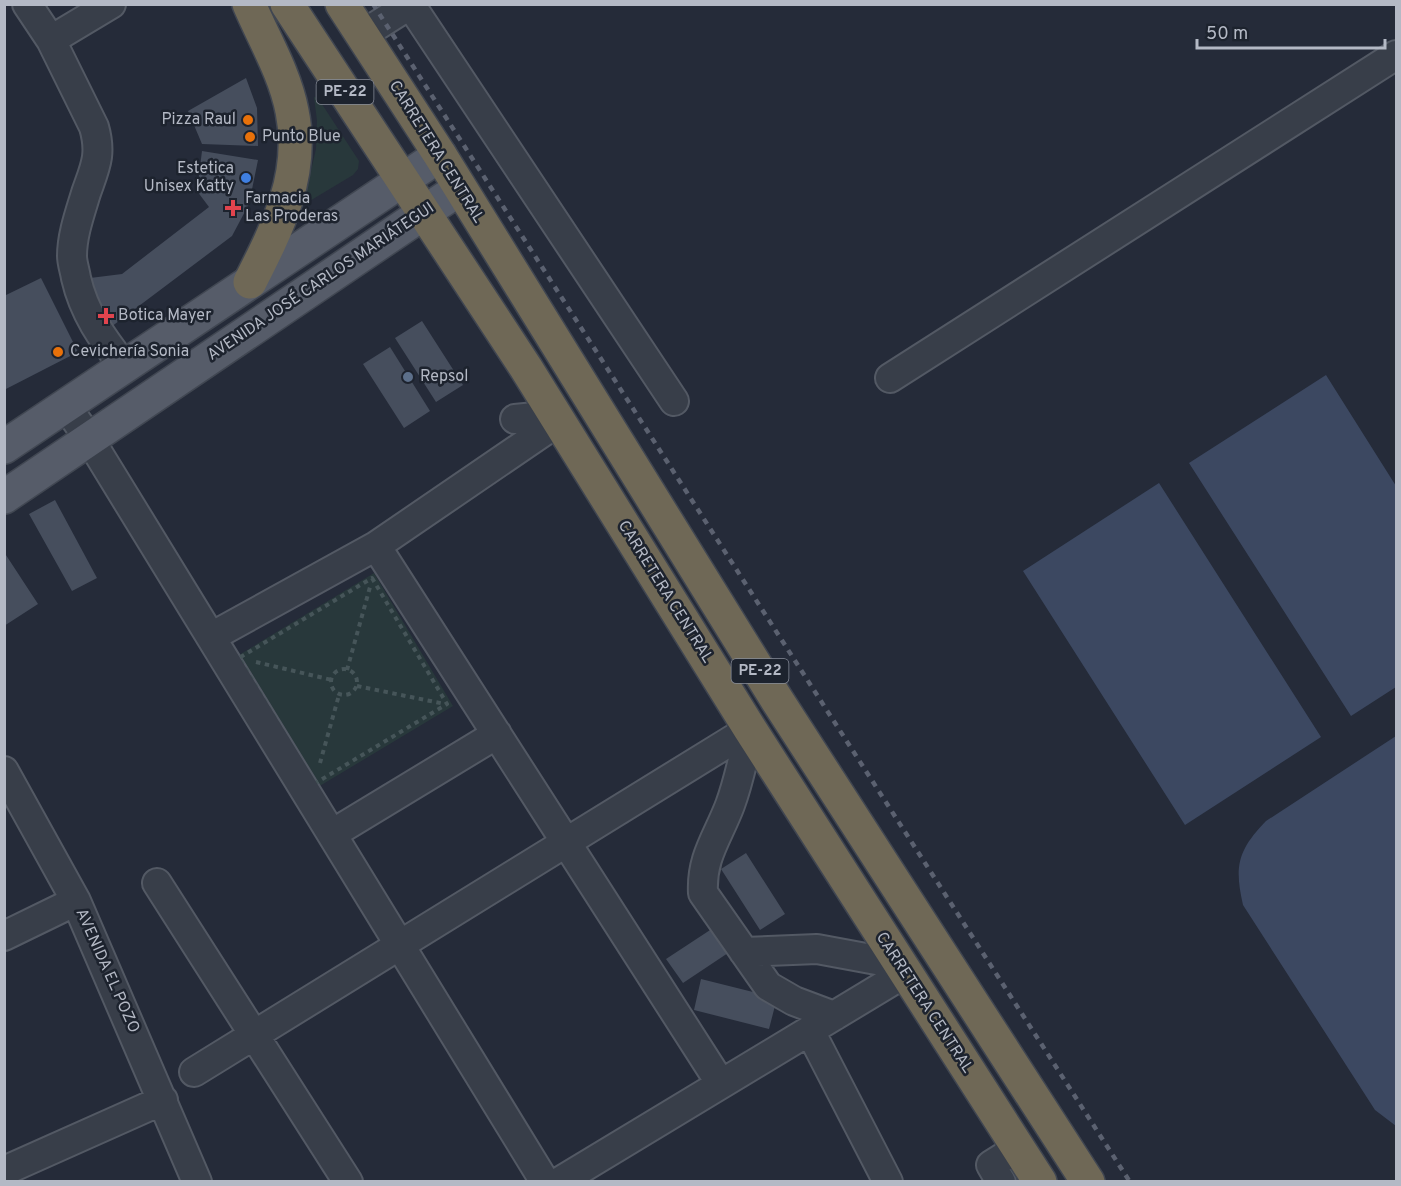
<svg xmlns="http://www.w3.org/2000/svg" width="1401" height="1186" viewBox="0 0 1401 1186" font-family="Overpass,sans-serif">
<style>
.green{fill:#28383b}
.water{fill:#3c4861}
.building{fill:#464e5d}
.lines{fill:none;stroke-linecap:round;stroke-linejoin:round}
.minor-casing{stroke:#535964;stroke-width:32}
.major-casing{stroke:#414752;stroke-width:36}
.highway-casing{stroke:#404651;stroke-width:36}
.path{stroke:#465559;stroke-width:4;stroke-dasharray:4.5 4.5;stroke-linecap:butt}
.minor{stroke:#383e49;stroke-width:28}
.major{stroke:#565c69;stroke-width:33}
.highway{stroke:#6f6856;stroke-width:33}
.rail{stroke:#5b6170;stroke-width:4.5;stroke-dasharray:6 6;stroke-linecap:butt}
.food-dot{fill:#e8710a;stroke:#1d232e;stroke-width:2}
.shop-dot{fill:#3f7fe0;stroke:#1d232e;stroke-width:2}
.health-dot{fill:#e0444e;stroke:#1d232e;stroke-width:2}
.service-dot{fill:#5c6f8a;stroke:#1d232e;stroke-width:2}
.labels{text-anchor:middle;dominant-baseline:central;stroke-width:5;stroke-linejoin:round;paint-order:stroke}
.shield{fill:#1d232e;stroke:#878c98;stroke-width:1.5}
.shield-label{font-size:15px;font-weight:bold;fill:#b4b9c5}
.poi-label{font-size:16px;fill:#b4b9c5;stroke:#1d232e;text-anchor:start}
.street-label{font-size:16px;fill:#b4b9c5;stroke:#1d232e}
</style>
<rect width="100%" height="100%" fill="#252b39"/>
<path class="green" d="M 314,97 L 318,98 L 359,161 L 358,169 L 353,175 L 303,205 L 316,149 L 317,121 Z
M 374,573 L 453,706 L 313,790 L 234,658 Z"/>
<path class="water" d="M 1326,375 L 1396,486 L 1396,687 L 1351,716 L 1189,463 Z
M 1159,483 L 1321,737 L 1185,825 L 1023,571 Z
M 1396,736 L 1396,1126 L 1375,1110 L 1243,905 C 1234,866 1238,850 1266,821 Z"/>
<path class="building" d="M 246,78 L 257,108 L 258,146 L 202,144 L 188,111 Z
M 202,151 L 258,160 L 249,204 L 232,236 L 103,333 L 82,279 L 122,274 L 209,207 L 197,191 Z
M 41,278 L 78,352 L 4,390 L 4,296 Z
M 422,321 L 463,385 L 436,402 L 395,338 Z
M 390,347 L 430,411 L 404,428 L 363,364 Z
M 55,500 L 97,578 L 72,591 L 29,514 Z
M 4,552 L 38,604 L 4,626 Z
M 746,853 L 785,914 L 760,930 L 721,869 Z
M 736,913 L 752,937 L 683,983 L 666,959 Z
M 701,979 L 777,998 L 769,1029 L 694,1010 Z"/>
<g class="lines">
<g class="minor-casing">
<path id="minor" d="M 27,4 L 51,40 L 94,127 C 102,155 95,167 86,193 C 80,213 72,235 72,256 C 72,263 75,271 76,278 C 84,313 102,338 124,366
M 410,4 L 674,401
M 362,35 L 411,4
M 51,40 L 111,4
M 890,378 L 1396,55
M 66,406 L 90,440 L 545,1182
M 515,419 L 555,415
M 376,546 L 721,1084
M 211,637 L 376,546 L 559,421
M 750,729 C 744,755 739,781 730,805 C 718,837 701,857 703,893 L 768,986 L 794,1001 L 834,1016
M 4,771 L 76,901 L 197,1182
M 332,834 L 497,734
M 157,883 L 348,1182
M 4,936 L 76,901
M 744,952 L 817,949 L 898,964
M 810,1031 L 888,1182
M 194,1072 L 750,729
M 4,1171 L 163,1100
M 559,1182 L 905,973
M 1001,1182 L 991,1165 L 1018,1148"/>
</g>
<g class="major-casing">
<path id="major" d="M 4,447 L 440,155
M 4,497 L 459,189"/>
</g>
<g class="highway-casing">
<path id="highway" d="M 249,4 C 264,39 285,74 292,111 C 305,174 277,229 250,282
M 287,4 L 526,368 L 750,729 L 1040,1182
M 342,4 L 440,155 L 777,700 L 1088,1182"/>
</g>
<path class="path" d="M 372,578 L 447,704 L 314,784 L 239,658 Z
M 256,662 L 332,680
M331 682a13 13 0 1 1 26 0a13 13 0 1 1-26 0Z
M 347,670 L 370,587
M 357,686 L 445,704
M 320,763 L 339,695"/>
<use href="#minor" class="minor"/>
<use href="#major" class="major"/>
<use href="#highway" class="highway"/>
<path class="rail" d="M 373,4 L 1130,1182"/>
</g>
<g class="food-dot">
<circle cx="248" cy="120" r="6"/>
<circle cx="250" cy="137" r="6"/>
<circle cx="58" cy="352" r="6"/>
</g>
<circle class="shop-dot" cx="246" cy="178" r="6"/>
<g class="health-dot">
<path d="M230 199h6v6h6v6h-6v6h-6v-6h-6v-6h6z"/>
<path d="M103 307h6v6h6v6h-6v6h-6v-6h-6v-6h6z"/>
</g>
<circle class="service-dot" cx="408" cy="377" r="6"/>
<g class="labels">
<g class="shield">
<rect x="316.5" y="80" width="57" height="24" rx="4.5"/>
<rect x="731.5" y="659" width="57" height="24" rx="4.5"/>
</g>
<g class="shield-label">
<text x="345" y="92">PE-22</text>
<text x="760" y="671">PE-22</text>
</g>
<g class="poi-label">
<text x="236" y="120" text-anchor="end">Pizza Raul</text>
<text x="262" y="137">Punto Blue</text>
<text x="234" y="169" text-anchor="end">Estetica<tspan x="234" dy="18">Unisex Katty</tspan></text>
<text x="245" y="199">Farmacia<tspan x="245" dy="18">Las Proderas</tspan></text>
<text x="118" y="316">Botica Mayer</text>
<text x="70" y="352">Cevichería Sonia</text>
<text x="420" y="377">Repsol</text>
</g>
<g class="street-label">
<text transform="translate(436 152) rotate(58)">CARRETERA CENTRAL</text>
<text transform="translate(321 282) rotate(-34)">AVENIDA JOSÉ CARLOS MARIÁTEGUI</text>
<text transform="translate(665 592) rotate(58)">CARRETERA CENTRAL</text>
<text transform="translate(107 971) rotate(66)">AVENIDA EL POZO</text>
<text transform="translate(924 1003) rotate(57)">CARRETERA CENTRAL</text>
</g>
</g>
<rect width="1401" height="1186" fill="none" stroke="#b4b9c5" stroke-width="12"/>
<path d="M1197 39v9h188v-9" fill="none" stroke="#b4b9c5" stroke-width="3"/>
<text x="1206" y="39" font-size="18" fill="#b4b9c5" stroke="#1d232e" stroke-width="4.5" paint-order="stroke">50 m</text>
</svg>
